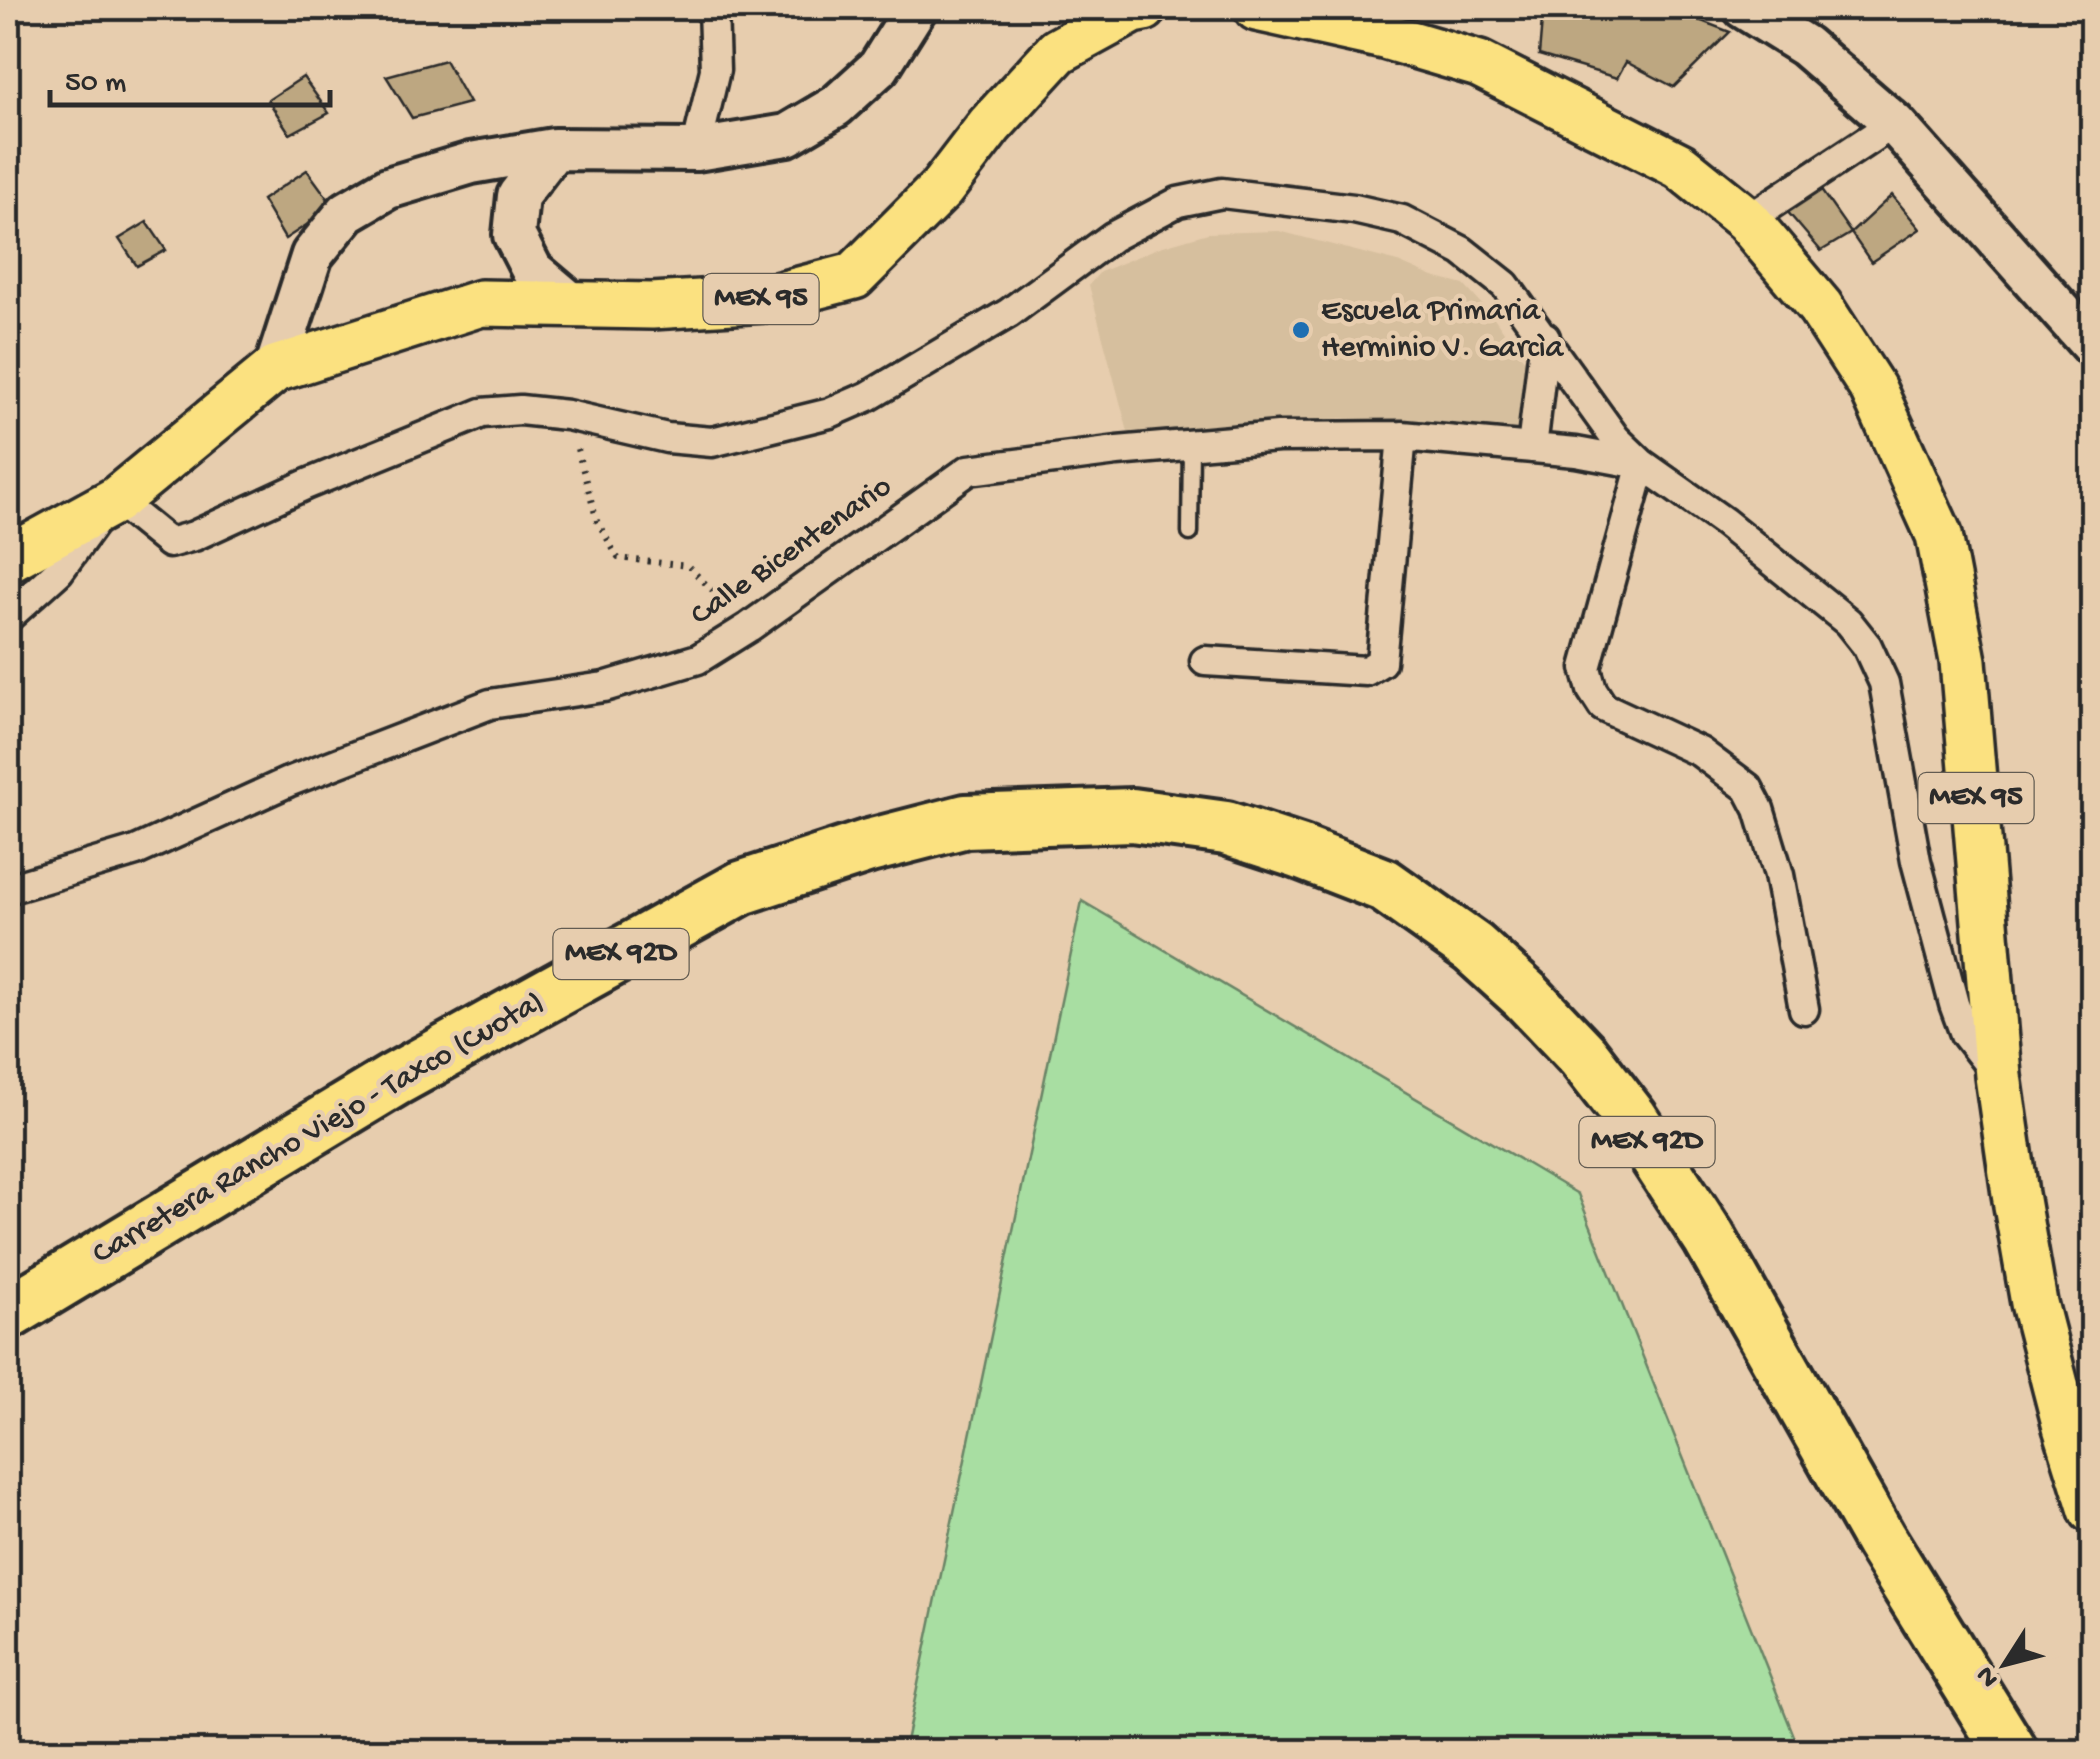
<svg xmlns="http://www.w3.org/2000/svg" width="2100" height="1759" viewBox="0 0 2100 1759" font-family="'Gochi Hand',sans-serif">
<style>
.built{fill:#d6bf9e}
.green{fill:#a8dea2;stroke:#6a8466;stroke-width:2.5}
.building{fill:#bda781;stroke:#2b2b2b;stroke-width:2.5}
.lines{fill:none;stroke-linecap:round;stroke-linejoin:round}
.service-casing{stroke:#2b2b2b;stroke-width:21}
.minor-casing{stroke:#2b2b2b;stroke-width:35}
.secondary-casing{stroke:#2b2b2b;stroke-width:48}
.primary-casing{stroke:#2b2b2b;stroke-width:52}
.motorway-casing{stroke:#2b2b2b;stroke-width:60}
.path{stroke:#2b2b2b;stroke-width:6;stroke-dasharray:2.5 8;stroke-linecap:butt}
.service{stroke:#e7cdae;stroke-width:14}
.minor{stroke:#e7cdae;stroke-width:28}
.secondary{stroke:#e7cdae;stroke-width:40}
.primary{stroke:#fbe180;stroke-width:45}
.motorway{stroke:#fbe180;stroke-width:52}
.poi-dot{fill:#1f6fb2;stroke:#e7cdae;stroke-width:4}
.labels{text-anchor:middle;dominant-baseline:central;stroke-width:9;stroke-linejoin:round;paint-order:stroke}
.shield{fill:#e7cdae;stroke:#635c52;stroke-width:2.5}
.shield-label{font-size:30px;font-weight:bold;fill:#2b2b2b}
.poi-label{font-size:32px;fill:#2b2b2b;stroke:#e7cdae;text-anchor:start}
.street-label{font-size:32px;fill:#2b2b2b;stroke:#e7cdae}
</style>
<rect width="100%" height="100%" fill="#e7cdae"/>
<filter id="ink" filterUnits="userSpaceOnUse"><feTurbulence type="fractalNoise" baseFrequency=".01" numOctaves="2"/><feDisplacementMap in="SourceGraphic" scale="20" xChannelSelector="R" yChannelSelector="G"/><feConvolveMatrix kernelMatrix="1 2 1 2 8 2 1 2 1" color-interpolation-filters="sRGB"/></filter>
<g filter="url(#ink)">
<path class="built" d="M 1279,231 L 1398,262 L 1433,277 L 1464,285 L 1495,319 L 1533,373 L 1525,435 L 1428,422 L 1344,418 L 1128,432 L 1089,285 L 1100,272 L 1160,247 L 1208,233 Z"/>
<path class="green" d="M 1082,901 L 1578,1194 L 1800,1751 L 904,1751 Z"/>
<path class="building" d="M 1543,8 L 1668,8 L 1730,32 L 1674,87 L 1626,62 L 1617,78 L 1539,55 Z
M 445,60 L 469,103 L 412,118 L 386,76 Z
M 303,77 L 329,113 L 290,134 L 268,100 Z
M 307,170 L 334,207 L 285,239 L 262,200 Z
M 1816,183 L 1851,233 L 1821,251 L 1781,204 Z
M 1892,195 L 1920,229 L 1871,262 L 1851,233 Z
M 147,222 L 166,250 L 137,266 L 119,239 Z"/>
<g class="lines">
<g class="service-casing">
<path id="service" d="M 1190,533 L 1191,445"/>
</g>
<g class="minor-casing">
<path id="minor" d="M 696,150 L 715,70 L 713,8
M 1747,220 L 1894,123
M 1532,448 L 1545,337
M 1642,464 L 1586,668 L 1592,690 L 1603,707 L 1700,752 L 1748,788 L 1759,809 L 1779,875 L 1804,1009
M 116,500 L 169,543 L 194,536 L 305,485 L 482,413 L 520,410 L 567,415 L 667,438 L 712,442 L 830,413 L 869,396 L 1009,313 L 1112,237 L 1178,202 L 1222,193 L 1354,209 L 1402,220 L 1462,251 L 1505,285 L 1615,438 L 1642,464 L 1724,522 L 1848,622 L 1867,646 L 1884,683 L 1916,861 L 1954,1004 L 1965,1034 L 1997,1075
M 8,617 L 59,571 L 97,519
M 1205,661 L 1366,671 L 1381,662 L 1402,436
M 8,889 L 136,851 L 288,782 L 490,704 L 604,687 L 698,659 L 749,627 L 969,470 L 1117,451 L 1278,437 L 1402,436 L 1576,452 L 1641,464"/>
</g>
<g class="secondary-casing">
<path id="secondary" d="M 1744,8 L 1805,46 L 1894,123 L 2092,346
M 554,149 L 518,196 L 514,235 L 532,270 L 571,303
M 275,369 L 312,255 L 347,212 L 388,188 L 471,163 L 554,149 L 696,150 L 787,135 L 836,106 L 879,67 L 916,8"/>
</g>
<g class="primary-casing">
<path id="primary" d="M 1257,8 L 1384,36 L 1479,64 L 1680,166 L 1747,220 L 1820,307 L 1873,389 L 1939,535 L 1963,661 L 1998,1076 L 2015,1194 L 2034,1303 L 2066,1427 L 2092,1510
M 8,559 L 116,500 L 275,369 L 481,303 L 652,306 L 765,299 L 854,276 L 941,189 L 990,125 L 1058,51 L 1133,10 L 1144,8"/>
</g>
<g class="motorway-casing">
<path id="motorway" d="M 8,1313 L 394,1080 L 741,888 L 869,846 L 966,821 L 1132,815 L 1226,828 L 1299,852 L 1384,885 L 1473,948 L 1526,996 L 1583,1056 L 1631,1118 L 1709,1238 L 1880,1540 L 2011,1752"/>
</g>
<path class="path" d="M 577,449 L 597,521 L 618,558 L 688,566 L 727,605"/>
<use href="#service" class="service"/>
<use href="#minor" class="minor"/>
<use href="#secondary" class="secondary"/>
<use href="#primary" class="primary"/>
<use href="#motorway" class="motorway"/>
</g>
</g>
<circle class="poi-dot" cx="1301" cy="330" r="10"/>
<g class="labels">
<g class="shield">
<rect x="703.5" y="274" width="115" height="50" rx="8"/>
<rect x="1918.5" y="773" width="115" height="50" rx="8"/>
<rect x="553.5" y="929" width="135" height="50" rx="8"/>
<rect x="1579.5" y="1117" width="135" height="50" rx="8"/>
</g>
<g class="shield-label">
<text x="761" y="299">MEX 95</text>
<text x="1976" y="798">MEX 95</text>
<text x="621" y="954">MEX 92D</text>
<text x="1647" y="1142">MEX 92D</text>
</g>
<g class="poi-label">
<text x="1321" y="312">Escuela Primaria<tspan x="1321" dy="37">Herminio V. Garcìa</tspan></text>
</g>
<g class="street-label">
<text transform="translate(792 552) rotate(-35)">Calle Bicentenario</text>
<text transform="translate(319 1129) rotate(-30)">Carretera Rancho Viejo - Taxco (Cuota)</text>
</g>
</g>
<rect width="2100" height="1759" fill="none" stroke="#e7cdae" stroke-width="40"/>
<rect x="20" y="20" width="2060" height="1719" fill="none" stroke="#2b2b2b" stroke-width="4" filter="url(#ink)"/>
<g transform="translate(2005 1664) rotate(234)" stroke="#e7cdae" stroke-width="8" paint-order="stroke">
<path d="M0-8L18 38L0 25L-18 38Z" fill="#2b2b2b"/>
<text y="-15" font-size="28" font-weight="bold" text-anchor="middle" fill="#2b2b2b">N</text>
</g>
<path d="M50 90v15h280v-15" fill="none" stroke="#2b2b2b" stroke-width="5"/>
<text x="65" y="90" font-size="30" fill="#2b2b2b" stroke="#e7cdae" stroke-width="8" paint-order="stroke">50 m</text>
</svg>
